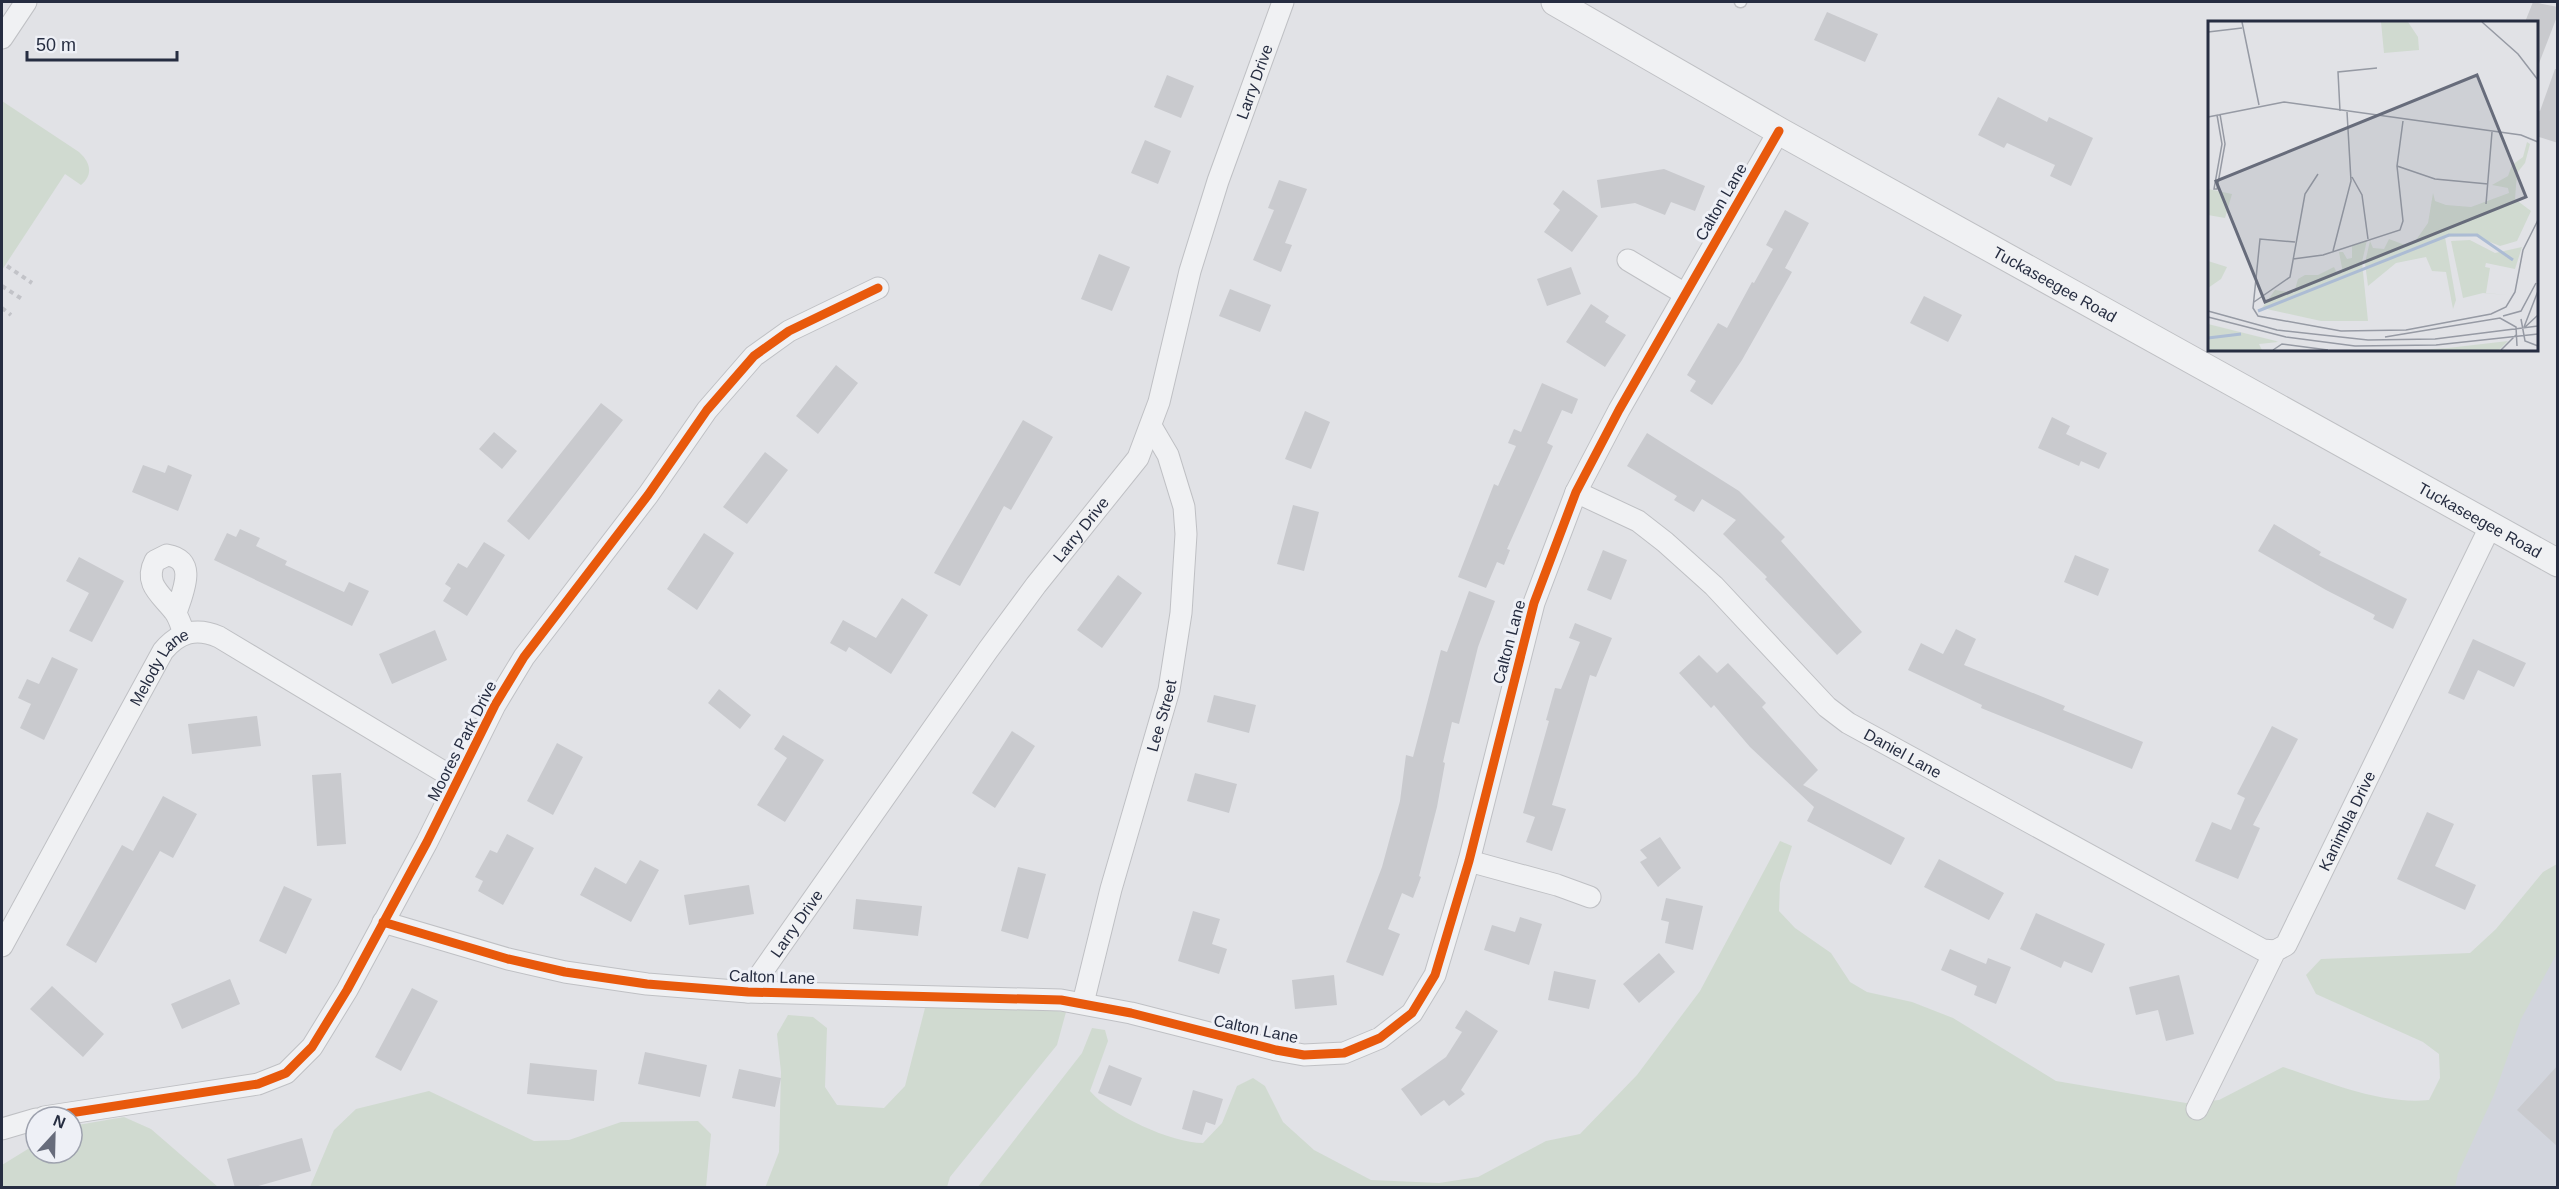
<svg xmlns="http://www.w3.org/2000/svg" width="2559" height="1189" viewBox="0 0 2559 1189" font-family="Helvetica,sans-serif">
<style>
.built{fill:#d2d5dd}
.green{fill:#d0dad0}
.building{fill:#c9cace}
.lines{fill:none;stroke-linecap:round;stroke-linejoin:round}
.service-casing{stroke:#bfc0c4;stroke-width:13}
.minor-casing{stroke:#bfc0c4;stroke-width:23}
.tertiary-casing{stroke:#bfc0c4;stroke-width:29}
.path{stroke:#c2c3c8;stroke-width:4;stroke-dasharray:4.5 4.5;stroke-linecap:butt}
.service{stroke:#f0f1f3;stroke-width:10}
.minor{stroke:#f0f1f3;stroke-width:21}
.tertiary{stroke:#f0f1f3;stroke-width:27}
.cycleway-casing{stroke:#eef0f6;stroke-width:13}
.cycleway{stroke:#e8590c;stroke-width:9}
.labels{text-anchor:middle;dominant-baseline:central;stroke-width:6;stroke-linejoin:round;paint-order:stroke}
.street-label{font-size:16px;fill:#262d41;stroke:#eef0f6}
.inset-river{fill:none;stroke:#acbcd4;stroke-width:3}
.inset-road{fill:none;stroke:#969aa4;stroke-width:1.5}
.view{fill:#676c7b;fill-opacity:0.15;stroke:#676c7b;stroke-width:3}
.inset-edge{fill:none;stroke:#262d41;stroke-width:3}
</style>
<rect width="100%" height="100%" fill="#e1e2e6"/>
<path class="built" d="M 2558,871 L 2557,1187 L 2431,1188 Z"/>
<path class="green" d="M 2,101 L 79,152 C 90,162 94,174 81,185 L 65,174 L 2,270 Z
M 1780,841 L 1792,846 L 1780,883 L 1779,911 L 1795,928 L 1831,953 L 1850,982 L 1867,992 L 1912,1002 L 1953,1018 L 2056,1081 L 2186,1103 L 2219,1100 L 2283,1067 C 2328,1082 2381,1105 2429,1100 L 2440,1078 L 2439,1054 L 2423,1042 L 2316,994 L 2306,975 L 2321,959 L 2470,953 L 2496,929 L 2543,872 L 2557,864 L 2557,953 L 2521,1019 L 2494,1095 L 2458,1173 L 2455,1187 L 977,1188 L 1082,1053 L 1092,1028 L 1105,1030 L 1108,1041 L 1090,1091 C 1110,1115 1172,1143 1203,1143 L 1222,1123 L 1237,1086 L 1253,1078 L 1265,1086 L 1283,1122 L 1314,1150 L 1371,1180 L 1439,1183 L 1478,1177 L 1546,1141 L 1580,1134 L 1637,1075 L 1700,991 Z
M 1012,1007 L 1066,1012 L 1057,1045 L 950,1177 L 947,1187 L 765,1188 L 779,1152 L 781,1072 L 777,1034 L 788,1015 L 813,1017 L 827,1028 L 825,1087 L 837,1105 L 884,1108 L 905,1086 L 925,1008 Z
M 429,1091 L 534,1141 L 569,1140 L 621,1122 L 698,1121 L 711,1134 L 706,1187 L 310,1187 L 334,1130 L 356,1109 Z
M 124,1117 L 151,1129 L 218,1187 L 2,1187 L 2,1165 L 36,1144 L 36,1153 L 72,1153 L 72,1126 Z"/>
<path class="building" d="M 2533,2 L 2558,7 L 2558,14 L 2538,66 L 2536,22 L 2525,22 Z
M 1827,12 L 1878,34 L 1865,62 L 1814,40 Z
M 2555,69 L 2558,69 L 2558,143 L 2536,136 L 2536,110 L 2540,111 Z
M 1167,75 L 1194,86 L 1181,118 L 1154,107 Z
M 1998,97 L 2047,122 L 2049,117 L 2093,138 L 2071,186 L 2050,176 L 2055,165 L 2007,143 L 2004,148 L 1978,135 Z
M 1145,140 L 1171,151 L 1158,184 L 1131,173 Z
M 1664,169 L 1705,186 L 1695,211 L 1671,202 L 1665,215 L 1635,203 L 1601,208 L 1597,180 Z
M 1279,180 L 1307,189 L 1285,243 L 1292,245 L 1281,272 L 1253,260 L 1274,210 L 1268,208 Z
M 1563,190 L 1598,216 L 1572,252 L 1544,232 L 1560,210 L 1553,204 Z
M 1785,210 L 1809,223 L 1785,268 L 1792,272 L 1742,360 L 1712,405 L 1690,391 L 1696,381 L 1687,375 L 1718,323 L 1727,328 L 1752,282 L 1754,283 L 1773,249 L 1766,245 Z
M 1099,254 L 1130,267 L 1112,311 L 1081,299 Z
M 1571,267 L 1581,294 L 1547,306 L 1537,279 Z
M 1230,289 L 1271,305 L 1260,332 L 1219,316 Z
M 1924,296 L 1962,315 L 1948,342 L 1910,323 Z
M 1591,304 L 1609,316 L 1605,322 L 1626,335 L 1605,367 L 1566,342 Z
M 836,365 L 858,383 L 818,434 L 796,416 Z
M 1542,383 L 1578,399 L 1572,414 L 1562,410 L 1547,443 L 1553,446 L 1507,549 L 1510,550 L 1504,565 L 1497,562 L 1486,588 L 1458,577 L 1494,484 L 1498,486 L 1516,446 L 1508,443 L 1514,429 L 1521,432 Z
M 601,403 L 623,420 L 529,540 L 507,521 Z
M 1305,411 L 1330,422 L 1311,469 L 1285,459 Z
M 2052,417 L 2070,426 L 2066,434 L 2107,453 L 2099,469 L 2081,461 L 2079,466 L 2038,448 Z
M 1023,420 L 1053,437 L 1011,510 L 1004,506 L 960,586 L 934,573 Z
M 494,432 L 517,451 L 502,469 L 479,449 Z
M 1647,433 L 1739,491 L 1785,537 L 1781,541 L 1862,632 L 1837,655 L 1765,579 L 1767,577 L 1723,534 L 1736,520 L 1702,499 L 1694,512 L 1674,500 L 1677,496 L 1627,466 Z
M 765,452 L 788,470 L 747,524 L 723,507 Z
M 143,465 L 165,473 L 168,465 L 192,475 L 178,511 L 132,492 Z
M 1293,505 L 1319,512 L 1304,571 L 1277,564 Z
M 2274,524 L 2321,552 L 2319,555 L 2407,599 L 2393,629 L 2373,619 L 2375,615 L 2326,590 L 2258,551 Z
M 240,529 L 260,538 L 256,546 L 287,561 L 285,565 L 344,592 L 349,582 L 369,591 L 352,626 L 214,560 L 227,533 L 236,537 Z
M 704,533 L 734,553 L 697,610 L 667,589 Z
M 484,542 L 505,555 L 467,616 L 443,601 L 451,588 L 445,584 L 458,563 L 467,568 Z
M 1603,550 L 1627,560 L 1611,600 L 1587,590 Z
M 2075,555 L 2109,569 L 2098,596 L 2064,582 Z
M 79,557 L 124,581 L 92,642 L 69,631 L 89,593 L 66,581 Z
M 1118,575 L 1142,593 L 1102,648 L 1077,630 Z
M 1469,591 L 1495,601 L 1478,647 L 1459,724 L 1452,722 L 1443,762 L 1445,763 L 1437,807 L 1419,876 L 1421,877 L 1413,898 L 1402,893 L 1388,929 L 1400,934 L 1383,976 L 1346,962 L 1382,867 L 1400,801 L 1406,755 L 1413,757 L 1441,650 L 1447,652 Z
M 902,598 L 928,615 L 891,674 L 849,647 L 846,652 L 830,643 L 843,620 L 876,638 Z
M 1575,623 L 1612,638 L 1596,677 L 1590,675 L 1552,805 L 1566,809 L 1552,851 L 1526,842 L 1535,817 L 1523,813 L 1549,721 L 1546,720 L 1555,688 L 1561,689 L 1580,642 L 1569,638 Z
M 1956,629 L 1976,639 L 1964,665 L 2065,706 L 2063,710 L 2143,742 L 2132,769 L 1981,708 L 1982,705 L 1908,670 L 1921,643 L 1943,654 Z
M 435,630 L 447,660 L 392,684 L 379,654 Z
M 2473,639 L 2526,663 L 2514,687 L 2478,670 L 2464,700 L 2448,693 Z
M 1699,655 L 1717,673 L 1728,663 L 1766,703 L 1762,707 L 1818,770 L 1803,785 L 1905,838 L 1891,865 L 1807,821 L 1814,807 L 1750,747 L 1714,705 L 1711,708 L 1679,673 Z
M 52,657 L 78,669 L 44,740 L 20,728 L 31,704 L 18,698 L 27,679 L 39,684 Z
M 719,689 L 751,715 L 740,729 L 708,703 Z
M 1214,695 L 1256,705 L 1249,733 L 1207,722 Z
M 257,716 L 261,746 L 192,754 L 188,724 Z
M 2272,726 L 2298,739 L 2253,825 L 2260,828 L 2238,879 L 2195,861 L 2212,822 L 2231,830 L 2245,798 L 2237,794 Z
M 1012,731 L 1035,746 L 995,808 L 972,793 Z
M 783,735 L 824,760 L 785,822 L 757,805 L 787,758 L 774,749 Z
M 557,743 L 583,757 L 553,815 L 527,801 Z
M 341,773 L 346,844 L 317,846 L 312,775 Z
M 1195,773 L 1237,784 L 1229,813 L 1187,801 Z
M 163,796 L 197,814 L 173,858 L 160,851 L 96,963 L 66,945 L 122,845 L 133,851 Z
M 2427,812 L 2454,824 L 2435,866 L 2476,885 L 2465,910 L 2397,879 Z
M 507,834 L 534,848 L 503,905 L 478,891 L 483,881 L 475,877 L 490,850 L 497,853 Z
M 1660,837 L 1681,868 L 1658,887 L 1640,862 L 1647,858 L 1640,850 Z
M 1939,859 L 2004,893 L 1989,920 L 1924,887 Z
M 640,860 L 659,870 L 631,922 L 580,895 L 595,867 L 626,884 Z
M 1018,867 L 1046,874 L 1028,939 L 1001,931 Z
M 749,885 L 754,914 L 689,925 L 684,895 Z
M 284,886 L 312,899 L 286,954 L 259,941 Z
M 1666,898 L 1703,906 L 1693,950 L 1665,943 L 1669,922 L 1661,920 Z
M 856,899 L 922,906 L 918,936 L 853,929 Z
M 1193,911 L 1220,919 L 1212,944 L 1227,949 L 1219,974 L 1178,961 Z
M 2036,913 L 2105,944 L 2092,973 L 2064,961 L 2061,968 L 2020,949 Z
M 1520,917 L 1542,924 L 1529,965 L 1484,950 L 1492,925 L 1515,932 Z
M 1950,949 L 1986,964 L 1988,958 L 2011,967 L 1996,1004 L 1974,995 L 1977,986 L 1941,970 Z
M 1659,953 L 1675,972 L 1639,1003 L 1623,984 Z
M 1554,971 L 1596,980 L 1589,1009 L 1548,1000 Z
M 1334,975 L 1337,1005 L 1295,1009 L 1292,980 Z
M 2179,975 L 2194,1034 L 2166,1041 L 2158,1010 L 2136,1015 L 2129,987 Z
M 230,979 L 240,1004 L 182,1029 L 171,1004 Z
M 52,986 L 104,1034 L 83,1057 L 30,1009 Z
M 412,988 L 438,1001 L 401,1071 L 375,1057 Z
M 1466,1010 L 1498,1031 L 1461,1090 L 1465,1094 L 1449,1106 L 1444,1100 L 1421,1116 L 1401,1089 L 1446,1057 L 1462,1032 L 1455,1028 Z
M 645,1052 L 707,1065 L 700,1097 L 638,1084 Z
M 530,1063 L 597,1070 L 594,1101 L 527,1094 Z
M 1109,1065 L 1142,1078 L 1131,1106 L 1098,1093 Z
M 2558,1065 L 2558,1147 L 2517,1110 Z
M 739,1069 L 781,1078 L 775,1107 L 732,1098 Z
M 1193,1090 L 1223,1099 L 1215,1125 L 1206,1122 L 1202,1135 L 1182,1129 Z
M 302,1138 L 311,1171 L 251,1188 L 235,1188 L 227,1159 Z"/>
<g class="lines">
<g class="service-casing">
<path id="service" d="M 1740,2 L 1741,2"/>
</g>
<g class="minor-casing">
<g id="minor">
<path d="M 2,38 L 26,2"/>
<path d="M 1628,260 L 1685,294"/>
<path id="s1" d="M 1576,492 L 1638,521 L 1665,542 L 1714,586 L 1827,707 L 1848,723 L 2263,950 L 2275,951"/>
<path d="M 176,613 C 182,593 199,560 167,555 L 155,561 C 143,584 162,595 174,611 C 179,617 181,626 184,633"/>
<path d="M 1469,861 L 1557,885 L 1590,897"/>
<path d="M 383,922 L 508,959 L 565,972 L 647,984 L 748,992 L 1061,1000 L 1131,1013 L 1276,1050 L 1304,1055 L 1344,1053 L 1380,1038 L 1412,1013 L 1435,975 L 1469,861 L 1534,603 L 1576,492 L 1619,410 L 1779,131"/>
<path id="s2" d="M 2,946 L 163,651 C 179,632 196,627 219,637 L 457,780"/>
<path id="s3" d="M 748,992 L 988,650 L 1036,585 L 1138,458 L 1159,402 L 1190,271 L 1218,181 L 1283,2"/>
<path id="s4" d="M 1083,1003 L 1111,889 L 1169,690 L 1181,613 L 1186,534 L 1184,507 L 1168,455 L 1151,426"/>
<path id="s5" d="M 2197,1109 L 2275,951 L 2286,945 L 2490,527"/>
<path d="M 44,1117 L 258,1084 L 286,1073 L 312,1047 L 347,990 L 427,842 L 495,705 L 524,657 L 648,495 L 707,410 L 754,356 L 789,331 L 878,288"/>
<path d="M 2,1129 L 36,1119"/>
</g>
</g>
<g class="tertiary-casing">
<g id="tertiary">
<path id="s6" d="M 1555,2 L 1779,131 L 2558,563"/>
</g>
</g>
<path class="path" d="M 7,266 L 32,283
M 2,286 L 22,299
M 2,308 L 11,315"/>
<use href="#service" class="service"/>
<use href="#minor" class="minor"/>
<use href="#tertiary" class="tertiary"/>
<g class="cycleway-casing">
<path id="cycleway" d="M 383,922 L 508,959 L 565,972 L 647,984 L 748,992 L 1061,1000 L 1131,1013 L 1276,1050 L 1304,1055 L 1344,1053 L 1380,1038 L 1412,1013 L 1435,975 L 1469,861 L 1534,603 L 1576,492 L 1619,410 L 1779,131
M 44,1117 L 258,1084 L 286,1073 L 312,1047 L 347,990 L 427,842 L 495,705 L 524,657 L 648,495 L 707,410 L 754,356 L 789,331 L 878,288"/>
</g>
<use href="#cycleway" class="cycleway"/>
</g>
<g class="labels">
<g class="street-label">
<text stroke="none"><textPath href="#s3" startOffset="1056">Larry Drive</textPath></text>
<text transform="translate(1721 202) rotate(-60)">Calton Lane</text>
<text stroke="none"><textPath href="#s6" startOffset="574">Tuckaseegee Road</textPath></text>
<text stroke="none"><textPath href="#s6" startOffset="1060">Tuckaseegee Road</textPath></text>
<text stroke="none"><textPath href="#s3" startOffset="570">Larry Drive</textPath></text>
<text transform="translate(1509 642) rotate(-75)">Calton Lane</text>
<text stroke="none"><textPath href="#s2" startOffset="321">Melody Lane</textPath></text>
<text stroke="none"><textPath href="#s4" startOffset="298">Lee Street</textPath></text>
<text transform="translate(462 741) rotate(-63)">Moores Park Drive</text>
<text stroke="none"><textPath href="#s1" startOffset="423">Daniel Lane</textPath></text>
<text stroke="none"><textPath href="#s5" startOffset="327">Kanimbla Drive</textPath></text>
<text stroke="none"><textPath href="#s3" startOffset="84">Larry Drive</textPath></text>
<text transform="translate(772 977) rotate(2)">Calton Lane</text>
<text transform="translate(1256 1029) rotate(12)">Calton Lane</text>
</g>
</g>
<g transform="translate(2208 21)">
<rect width="330" height="330" fill="#e1e2e6"/>
<path d="M 173,1 L 200,1 L 210,16 L 211,29 L 176,32 ZM 319,121 L 322,123 L 317,142 L 309,152 L 307,178 L 323,190 L 309,220 L 292,225 L 267,215 L 237,216 L 248,279 L 245,288 L 238,251 L 224,250 L 218,236 L 188,242 L 160,265 L 157,242 L 162,220 L 165,227 L 176,228 L 181,218 L 197,224 L 208,219 L 220,202 L 225,172 L 227,180 L 238,184 L 263,186 L 301,172 L 300,167 L 284,164 L 300,155 L 304,144 L 315,136 ZM 0,168 L 24,173 L 17,197 L 0,194 ZM 159,219 L 154,241 L 160,300 L 113,300 L 54,287 L 67,269 L 86,272 L 90,258 L 97,254 L 110,254 L 126,246 L 129,252 L 135,252 L 131,231 L 135,231 L 139,238 L 144,237 L 144,225 ZM 262,219 L 287,232 L 314,226 L 307,248 L 278,242 L 277,246 L 282,247 L 278,272 L 299,274 L 275,272 L 255,277 L 243,220 ZM 0,240 L 19,246 L 13,258 L 0,267 ZM 0,303 L 68,320 L 70,321 L 51,323 L 54,329 L 0,329 ZM 300,320 L 291,329 L 207,329 L 240,327 Z" fill="#d0dad0"/>
<path class="inset-river" d="M 50,290 L 241,214 L 269,214 L 305,239M 0,317 L 33,313"/>
<path class="inset-road" d="M 34,1 L 51,84M 274,1 L 310,33 L 330,59M 0,11 L 34,7M 132,90 L 130,51 L 169,47M 9,94 L 14,123 L 6,168 L 9,168 L 17,123 L 12,93M 0,96 L 76,81 L 313,114 L 330,121M 189,145 L 227,158 L 280,163M 144,156 L 154,174 L 160,218M 278,183 L 284,111M 87,221 L 52,218 L 45,287 L 50,295 L 133,310 L 198,309 L 283,293 L 298,286 L 307,271 L 315,229 L 330,199M 125,230 L 143,160 L 139,91M 85,238 L 115,234 L 192,209 L 195,200 L 189,145 L 195,100M 46,281 L 82,256 L 97,173 L 110,153M 0,290 L 69,309 L 160,319 L 227,318 L 330,305M 295,295 L 313,290 L 328,262M 0,296 L 78,316 L 147,325 L 228,324 L 330,313M 313,298 L 317,320 L 330,325M 316,306 L 330,270M 316,307 L 330,294M 177,316 L 292,297 L 308,306 L 309,325M 65,329 L 74,323 L 120,329M 293,329 L 308,314"/>
<path class="view" d="M 269,54 L 318,176 L 57,281 L 8,160 Z"/>
<rect width="330" height="330" class="inset-edge"/>
</g>
<rect width="2559" height="1189" fill="none" stroke="#262d41" stroke-width="6"/>
<g transform="translate(54 1135) rotate(22)"><circle r="28" fill="#eef0f6" stroke="#9ea2ae" stroke-width="1.5"/>
<path d="M0-4.5L10 22L0 15L-10 22Z" fill="#676c7b"/>
<text y="-9" font-size="16" font-weight="bold" text-anchor="middle" fill="#262d41">N</text>
</g>
<path d="M27 51v9h150v-9" fill="none" stroke="#262d41" stroke-width="3"/>
<text x="36" y="51" font-size="18" fill="#262d41" stroke="#eef0f6" stroke-width="4.5" paint-order="stroke">50 m</text>
</svg>
